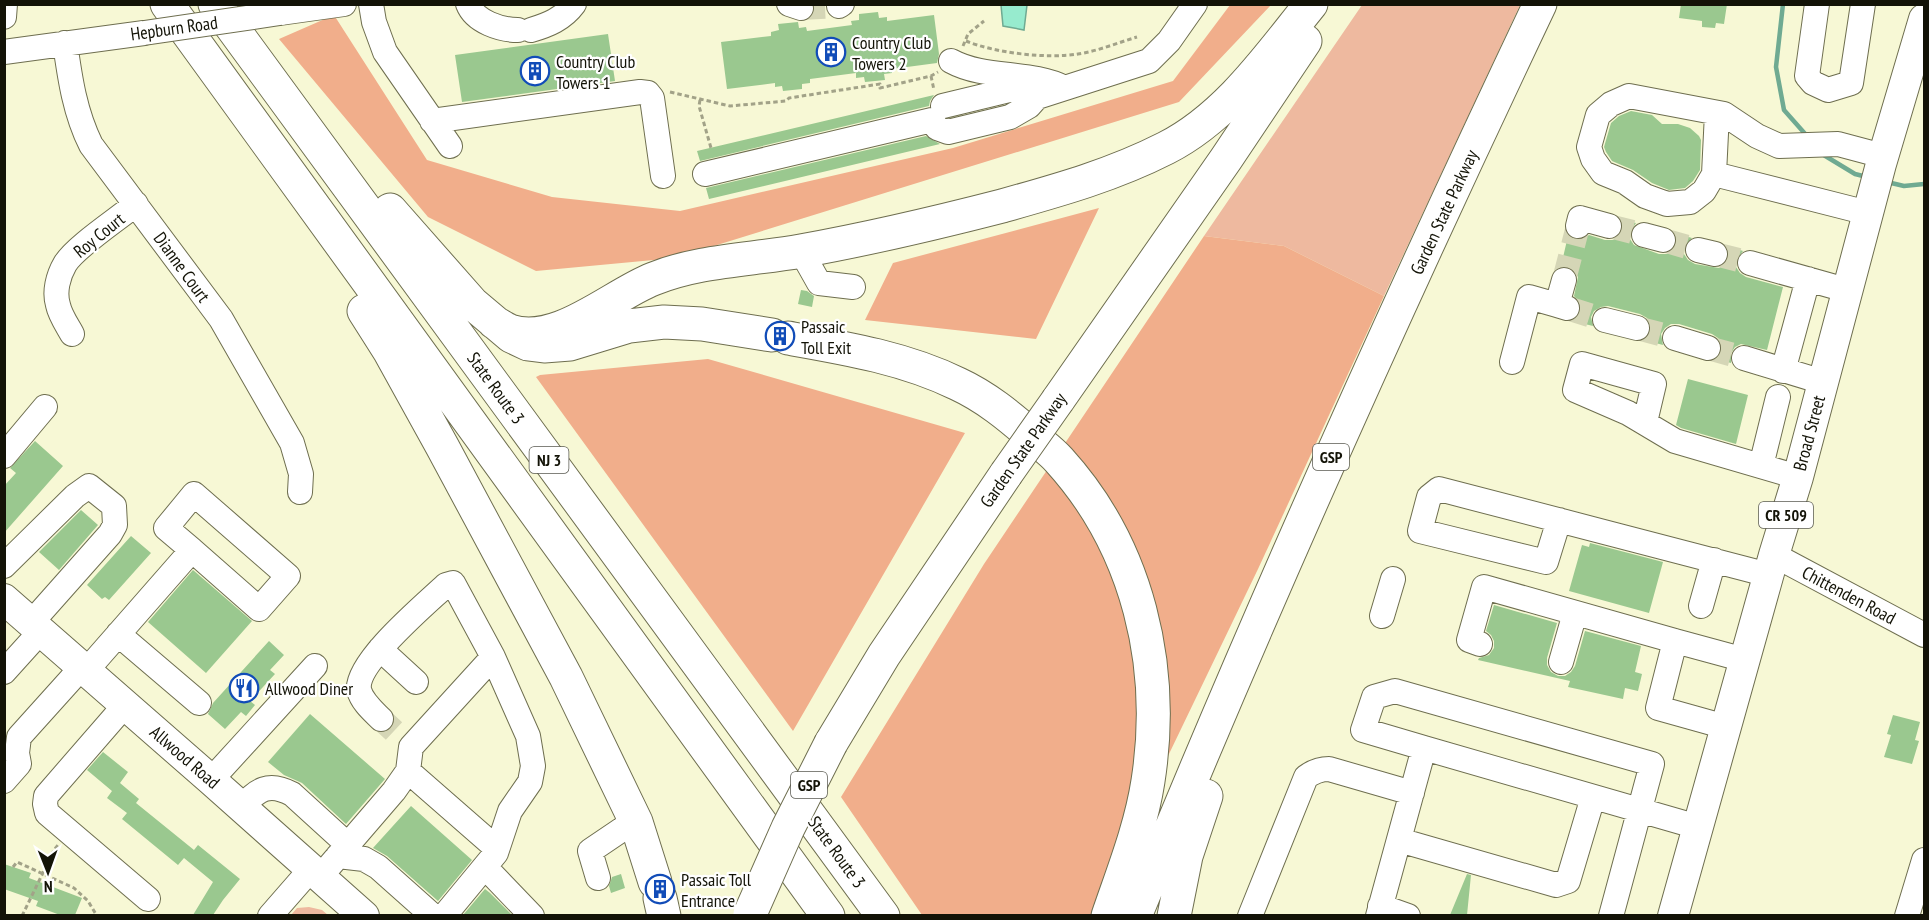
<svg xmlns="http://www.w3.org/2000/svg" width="1929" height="920" viewBox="0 0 1929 920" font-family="'PT Sans Narrow',sans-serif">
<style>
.green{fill:#eeb99f}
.forest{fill:#f1ae8b}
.water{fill:#97ebce;stroke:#6faa92;stroke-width:1.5}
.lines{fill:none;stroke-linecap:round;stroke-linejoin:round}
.stream{stroke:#6faa92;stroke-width:4.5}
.building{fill:#9ac88f}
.minor-tunnel{stroke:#d5d6b6;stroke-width:24;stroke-dasharray:24 12;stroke-linecap:butt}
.minor-casing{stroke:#6e6e4f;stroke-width:26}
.major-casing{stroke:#6e6e4f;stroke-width:32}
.highway-casing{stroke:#6e6e4f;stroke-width:35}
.path{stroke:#a2a288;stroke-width:3;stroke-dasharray:4.5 3;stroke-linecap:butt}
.minor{stroke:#fff;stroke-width:24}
.major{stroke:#fff;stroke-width:30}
.highway{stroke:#fff;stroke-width:33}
.minor-bridge-casing{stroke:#6e6e4f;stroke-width:26;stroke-linecap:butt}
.highway-bridge-casing{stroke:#6e6e4f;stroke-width:35;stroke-linecap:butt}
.minor-bridge{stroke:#fff;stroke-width:24}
.highway-bridge{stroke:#fff;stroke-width:33}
.labels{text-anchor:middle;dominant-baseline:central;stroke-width:4.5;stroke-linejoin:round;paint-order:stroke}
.shield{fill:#fff;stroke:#5a5a51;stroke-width:1.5}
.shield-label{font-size:16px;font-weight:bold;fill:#131307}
.street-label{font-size:18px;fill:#131307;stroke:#fff}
.poi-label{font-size:18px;fill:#131307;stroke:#fff;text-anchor:start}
</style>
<rect width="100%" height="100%" fill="#f7f8d5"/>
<path class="green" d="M 1362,5 L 1520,5 L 1384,296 L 1284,246 L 1204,236 Z
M 309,907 L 322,910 L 328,915 L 291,915 L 297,908 Z"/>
<path class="forest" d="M 1230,5 L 1271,5 L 1179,102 L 675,258 L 536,271 L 428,217 L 279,39 L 334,15 L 427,160 L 552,197 L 680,211 L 953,148 L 1173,81 Z
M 1099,208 L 1036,339 L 865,320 L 893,263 Z
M 1204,236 L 1284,246 L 1384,296 L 1258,569 L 1104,889 L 1094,915 L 922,915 L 841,797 L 984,564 Z
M 708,359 L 965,433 L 793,731 L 536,377 L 540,375 Z"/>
<path class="water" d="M 1001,5 L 1027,5 L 1024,30 L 1003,26 Z"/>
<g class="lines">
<path class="stream" d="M 1783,4 L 1776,67 L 1784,110 L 1807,136
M 1822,154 L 1855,174 L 1867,177
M 1887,182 L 1904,186 L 1924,184"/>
</g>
<path class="building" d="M 1681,4 L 1727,4 L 1724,24 L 1716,23 L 1715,28 L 1702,27 L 1702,21 L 1679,18 Z
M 878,12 L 879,18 L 887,17 L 887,21 L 934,15 L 939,54 L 937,63 L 892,69 L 892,73 L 884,74 L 885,80 L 865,82 L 864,77 L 856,78 L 856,73 L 810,79 L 810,83 L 802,84 L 802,89 L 783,91 L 782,86 L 775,87 L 775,83 L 727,89 L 721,42 L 771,36 L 771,32 L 779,30 L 778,24 L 798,22 L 799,28 L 806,27 L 807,31 L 852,25 L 851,21 L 859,20 L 859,14 Z
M 608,34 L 615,81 L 462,102 L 455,55 Z
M 934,95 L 930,101 L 929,106 L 700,161 L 697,151 Z
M 1631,111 L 1652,115 L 1662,124 L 1678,124 L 1690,128 L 1699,136 L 1701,140 L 1700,170 L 1693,181 L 1685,188 L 1669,190 L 1652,183 L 1633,170 L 1612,161 L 1606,152 L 1604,147 L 1611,123 L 1619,116 Z
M 926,136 L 940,144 L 709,199 L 706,188 Z
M 1621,220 L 1636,223 L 1630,232 L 1630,239 L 1634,245 L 1659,254 L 1667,254 L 1673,250 L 1677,243 L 1675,233 L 1692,238 L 1684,246 L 1684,254 L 1688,260 L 1695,264 L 1719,268 L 1725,264 L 1729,258 L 1729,250 L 1727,246 L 1743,251 L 1736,260 L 1736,267 L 1740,273 L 1746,277 L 1783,287 L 1767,350 L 1741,344 L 1735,347 L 1731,353 L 1731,363 L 1716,359 L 1722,352 L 1722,344 L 1718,338 L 1712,334 L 1679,324 L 1671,324 L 1665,328 L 1661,334 L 1663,345 L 1644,340 L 1648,337 L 1651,331 L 1650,324 L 1647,318 L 1640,314 L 1608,306 L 1601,307 L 1594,311 L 1591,317 L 1593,326 L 1573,321 L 1577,318 L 1581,312 L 1581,304 L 1574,296 L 1578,277 L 1574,270 L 1567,266 L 1561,266 L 1568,236 L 1575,240 L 1582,239 L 1589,235 L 1605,240 L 1613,240 L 1619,236 L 1623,230 Z
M 801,290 L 807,291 L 814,296 L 812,307 L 798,304 Z
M 1688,379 L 1748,395 L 1736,444 L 1681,428 L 1676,425 Z
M 35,441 L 63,466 L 4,533 L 4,486 L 16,473 L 10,468 Z
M 81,510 L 98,525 L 59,570 L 39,552 Z
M 131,536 L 151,553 L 109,600 L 105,597 L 102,599 L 87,585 Z
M 1590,543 L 1663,562 L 1649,613 L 1569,591 L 1582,545 L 1589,547 Z
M 193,570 L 252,621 L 206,673 L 148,622 Z
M 1494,605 L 1557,623 L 1547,658 L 1547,665 L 1551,672 L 1558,676 L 1565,676 L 1571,672 L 1575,666 L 1585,631 L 1641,646 L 1635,672 L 1642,674 L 1638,691 L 1625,688 L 1623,699 L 1568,687 L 1570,681 L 1478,660 L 1479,658 L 1489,655 L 1494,648 L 1494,641 L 1491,635 L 1486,631 Z
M 269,641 L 284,655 L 270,670 L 275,674 L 250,701 L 255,705 L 246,716 L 241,712 L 225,729 L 208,714 L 213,703 Z
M 310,714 L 385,779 L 346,824 L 302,783 L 284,775 L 268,762 Z
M 1893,715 L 1920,722 L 1915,740 L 1919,741 L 1912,764 L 1884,757 L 1891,735 L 1887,734 Z
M 103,752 L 128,772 L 120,783 L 139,799 L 136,803 L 194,850 L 198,845 L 240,879 L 223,900 L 213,915 L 193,915 L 213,882 L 184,858 L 178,865 L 122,819 L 127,813 L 107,798 L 112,791 L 87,770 Z
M 411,806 L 472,860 L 438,901 L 387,856 L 373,848 Z
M 4,864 L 31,873 L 29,878 L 82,898 L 75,915 L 60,915 L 36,906 L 38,901 L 4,889 Z
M 621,874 L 625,888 L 611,893 L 609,886 L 612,877 Z
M 1467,874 L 1471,875 L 1467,915 L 1450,915 Z
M 485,889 L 490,893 L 512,915 L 463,915 Z"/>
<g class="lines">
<path class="minor-tunnel" d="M 801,8 L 839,6
M 1609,226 L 1644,235
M 1663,240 L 1698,250
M 1715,254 L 1750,263
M 1564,280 L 1578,226
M 1567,308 L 1605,320
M 1637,328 L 1675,338
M 1708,348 L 1744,358
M 381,719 L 394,731"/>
<g class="minor-casing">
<path id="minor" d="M 371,4 L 374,22 L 385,52 L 450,146
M 468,4 C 475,22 501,30 518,30
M 789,4 L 801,8
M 1817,4 L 1807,76 L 1813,83 L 1828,90 L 1851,83 L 1863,4
M 839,6 L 842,4
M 280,13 L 344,4
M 4,17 L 5,4
M 531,30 C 548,25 563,19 574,4
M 65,43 C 70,79 75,113 91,145 L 221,319 L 292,443 L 301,474 L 300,492
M 4,52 L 144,33
M 951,61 C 986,80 1030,70 1065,88
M 943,106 L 1034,84
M 1717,113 L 1714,174 L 1704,191 L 1690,202 L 1667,204 L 1645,196 L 1625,182 L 1603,173 L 1593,159 L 1589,147 L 1598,115 L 1611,104 L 1629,96 L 1724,114 L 1757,136 L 1779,146 L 1838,144 L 1883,156
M 432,121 L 640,92 L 648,93 L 652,98 L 663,176
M 705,174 L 932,120 L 937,128 L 948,132 L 1010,117 L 1029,106 L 1037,97 L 1149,61 L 1169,41 L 1195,4
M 1714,174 L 1868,213
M 1578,226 L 1580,218 L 1609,226
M 1644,235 L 1663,240
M 1698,250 L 1715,254
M 801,251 L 819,283 L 853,287
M 1750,263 L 1846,290
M 1564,280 L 1557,305 L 1567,308
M 1605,320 L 1637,328
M 72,334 C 67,325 60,315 58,305 C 54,292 58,276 65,264 C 75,247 118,219 136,204
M 1675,338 L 1708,348
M 1744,358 L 1823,382
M 1512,362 L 1529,297 L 1557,305
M 1783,371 L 1808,279
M 1645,422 L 1654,384 L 1582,364 L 1575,390 L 1628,413 L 1675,441 L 1798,477
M 4,456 L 45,407
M 1761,466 L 1778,397
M 1559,520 L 1546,562 L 1420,531 L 1429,497 L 1439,489 C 1549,518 1659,546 1769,575
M 1774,555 L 1924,635
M 4,566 L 75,496 L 89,486 L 114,506 L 115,525 L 110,534 L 31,623
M 1701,606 L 1714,560
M 1382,616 L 1393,579
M 118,634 L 199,703
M 1480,644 L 1469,640 L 1484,587 L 1675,641
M 380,649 L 416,682
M 1561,662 L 1575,613
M 86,671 L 192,550 L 259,609 L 288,576 L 194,494 L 166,528 L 192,550
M 4,672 L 41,631
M 125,705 L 46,796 L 45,804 L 47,813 L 148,899
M 381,719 C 373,711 362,702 359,690 C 355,663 426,604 446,585 L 453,583 L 493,657
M 1726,727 L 1658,708 L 1675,641 L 1745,660
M 1424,748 L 1363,730 L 1374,697 L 1395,691 L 1652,764 L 1611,916
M 408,771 L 411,747 L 493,657 L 528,736 L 533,766 L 530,782 L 510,811 L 496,853 L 444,916
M 211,780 L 315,666
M 4,781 L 19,764 L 17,753 L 19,737 L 82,667
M 241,807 C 258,790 268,781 292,794 L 348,845
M 1399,840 L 1556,885 L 1568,881 L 1593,797
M 338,856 L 364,859 L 378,867 L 433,916
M 485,867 L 532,916
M 320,877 L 394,791 L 408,771 L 495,847 L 496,853
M 598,878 L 590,851 L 624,828 L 633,816
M 1380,906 L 1408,916
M 270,916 L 311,869
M 1250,916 L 1306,777 C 1314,771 1320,769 1329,769 L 1412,793
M 1378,916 L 1424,748 L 1698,827
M 1907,916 L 1924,860"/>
</g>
<g class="major-casing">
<path id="major" d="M 4,599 L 211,780 L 364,916
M 1673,916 L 1774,555 L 1798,477 L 1881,164 L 1924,19"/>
</g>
<g class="highway-casing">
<path id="highway" d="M 167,4 L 828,916
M 215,4 L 883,916
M 390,210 L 472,303 L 511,336 L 528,344 L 544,346 L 570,344 L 629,326 L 664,322 L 702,324 L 772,335
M 364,311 L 390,352 L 442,446 L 566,677 L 636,822 L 655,882
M 494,322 C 499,325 505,329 510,331 C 557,347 612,295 653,279 C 700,260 752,260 801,251 C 868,239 936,223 1002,206 C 1059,190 1113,175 1166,148 C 1227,117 1269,56 1311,4
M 788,338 C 845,348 905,358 958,384 C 986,397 1009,416 1032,436 C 1041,444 1051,451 1059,460 C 1138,547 1166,666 1148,781 C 1141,827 1123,872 1108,916
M 1058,400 L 1226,159 L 1305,41
M 831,743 L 884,655 L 1006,474
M 660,898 L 664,916
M 1135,916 C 1261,608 1397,305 1540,4
M 1174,916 L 1186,856 L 1206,796"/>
</g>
<path class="path" d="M 966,41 C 995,53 1047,59 1078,54 C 1098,51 1117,43 1137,37
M 963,46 L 968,34 L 984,21
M 931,76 L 934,90
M 670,92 L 730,106 L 786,101 L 789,98 L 880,84 L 880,88 L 931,76 L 938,72
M 700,100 L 699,106 L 711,148
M 13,867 L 17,862 L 74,888 L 88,901 L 97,916
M 22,916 L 54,850 L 58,845"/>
<use href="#minor" class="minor"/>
<use href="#major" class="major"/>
<use href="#highway" class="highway"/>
<g class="minor-bridge-casing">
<path id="minor-bridge" d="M 144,33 L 280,13"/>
</g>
<g class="highway-bridge-casing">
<path id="highway-bridge" d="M 1006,474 L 1058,400
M 750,914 L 788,828 L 831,743"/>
</g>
<use href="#minor-bridge" class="minor-bridge"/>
<use href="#highway-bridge" class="highway-bridge"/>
</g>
<defs>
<g id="building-ring" transform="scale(1.5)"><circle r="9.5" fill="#fff" stroke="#114cb8" stroke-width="1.5"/><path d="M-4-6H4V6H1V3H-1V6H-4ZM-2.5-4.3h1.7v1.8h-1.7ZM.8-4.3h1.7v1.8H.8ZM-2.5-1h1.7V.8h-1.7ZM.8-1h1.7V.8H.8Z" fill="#114cb8"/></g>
<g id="restaurant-ring" transform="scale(1.5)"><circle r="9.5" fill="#fff" stroke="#114cb8" stroke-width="1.5"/><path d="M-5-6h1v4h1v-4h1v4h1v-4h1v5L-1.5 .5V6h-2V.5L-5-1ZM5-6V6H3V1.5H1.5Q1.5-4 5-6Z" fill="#114cb8"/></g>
</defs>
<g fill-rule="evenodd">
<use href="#building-ring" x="831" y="52"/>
<use href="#building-ring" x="535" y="71"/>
<use href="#building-ring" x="780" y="336"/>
<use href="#restaurant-ring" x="244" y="688"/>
<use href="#building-ring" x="660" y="889"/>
</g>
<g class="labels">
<g class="shield">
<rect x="1313" y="444" width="36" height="26" rx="4.5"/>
<rect x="529.5" y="447" width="39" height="26" rx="4.5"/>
<rect x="1759" y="502" width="54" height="26" rx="4.5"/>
<rect x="791" y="772" width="36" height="26" rx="4.5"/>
</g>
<g class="shield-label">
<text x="1331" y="457">GSP</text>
<text x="549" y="460">NJ 3</text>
<text x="1786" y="515">CR 509</text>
<text x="809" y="785">GSP</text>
</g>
<g class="street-label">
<text transform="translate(174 28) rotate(-8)">Hepburn Road</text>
<text transform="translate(1444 212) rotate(-65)">Garden State Parkway</text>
<text transform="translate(99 235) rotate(-39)">Roy Court</text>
<text transform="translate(182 267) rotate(54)">Dianne Court</text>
<text transform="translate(496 388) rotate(54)">State Route 3</text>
<text transform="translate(1809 433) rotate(-75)">Broad Street</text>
<text transform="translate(1023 450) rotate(-55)">Garden State Parkway</text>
<text transform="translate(1849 595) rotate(28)">Chittenden Road</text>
<text transform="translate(185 757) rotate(41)">Allwood Road</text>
<text transform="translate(837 852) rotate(54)">State Route 3</text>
</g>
<g class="poi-label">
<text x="852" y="42">Country Club<tspan x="852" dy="21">Towers 2</tspan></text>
<text x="556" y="61">Country Club<tspan x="556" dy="21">Towers 1</tspan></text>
<text x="801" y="326">Passaic<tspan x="801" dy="21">Toll Exit</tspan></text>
<text x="265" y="688">Allwood Diner</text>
<text x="681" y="879">Passaic Toll<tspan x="681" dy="21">Entrance</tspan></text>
</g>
</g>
<rect width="1929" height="920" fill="none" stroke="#131307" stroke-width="12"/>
<g transform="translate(48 872) rotate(179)" stroke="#ffffff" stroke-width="4.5" paint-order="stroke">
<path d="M0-4.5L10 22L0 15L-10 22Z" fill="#131307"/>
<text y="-9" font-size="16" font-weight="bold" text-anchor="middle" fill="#131307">N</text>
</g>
</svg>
